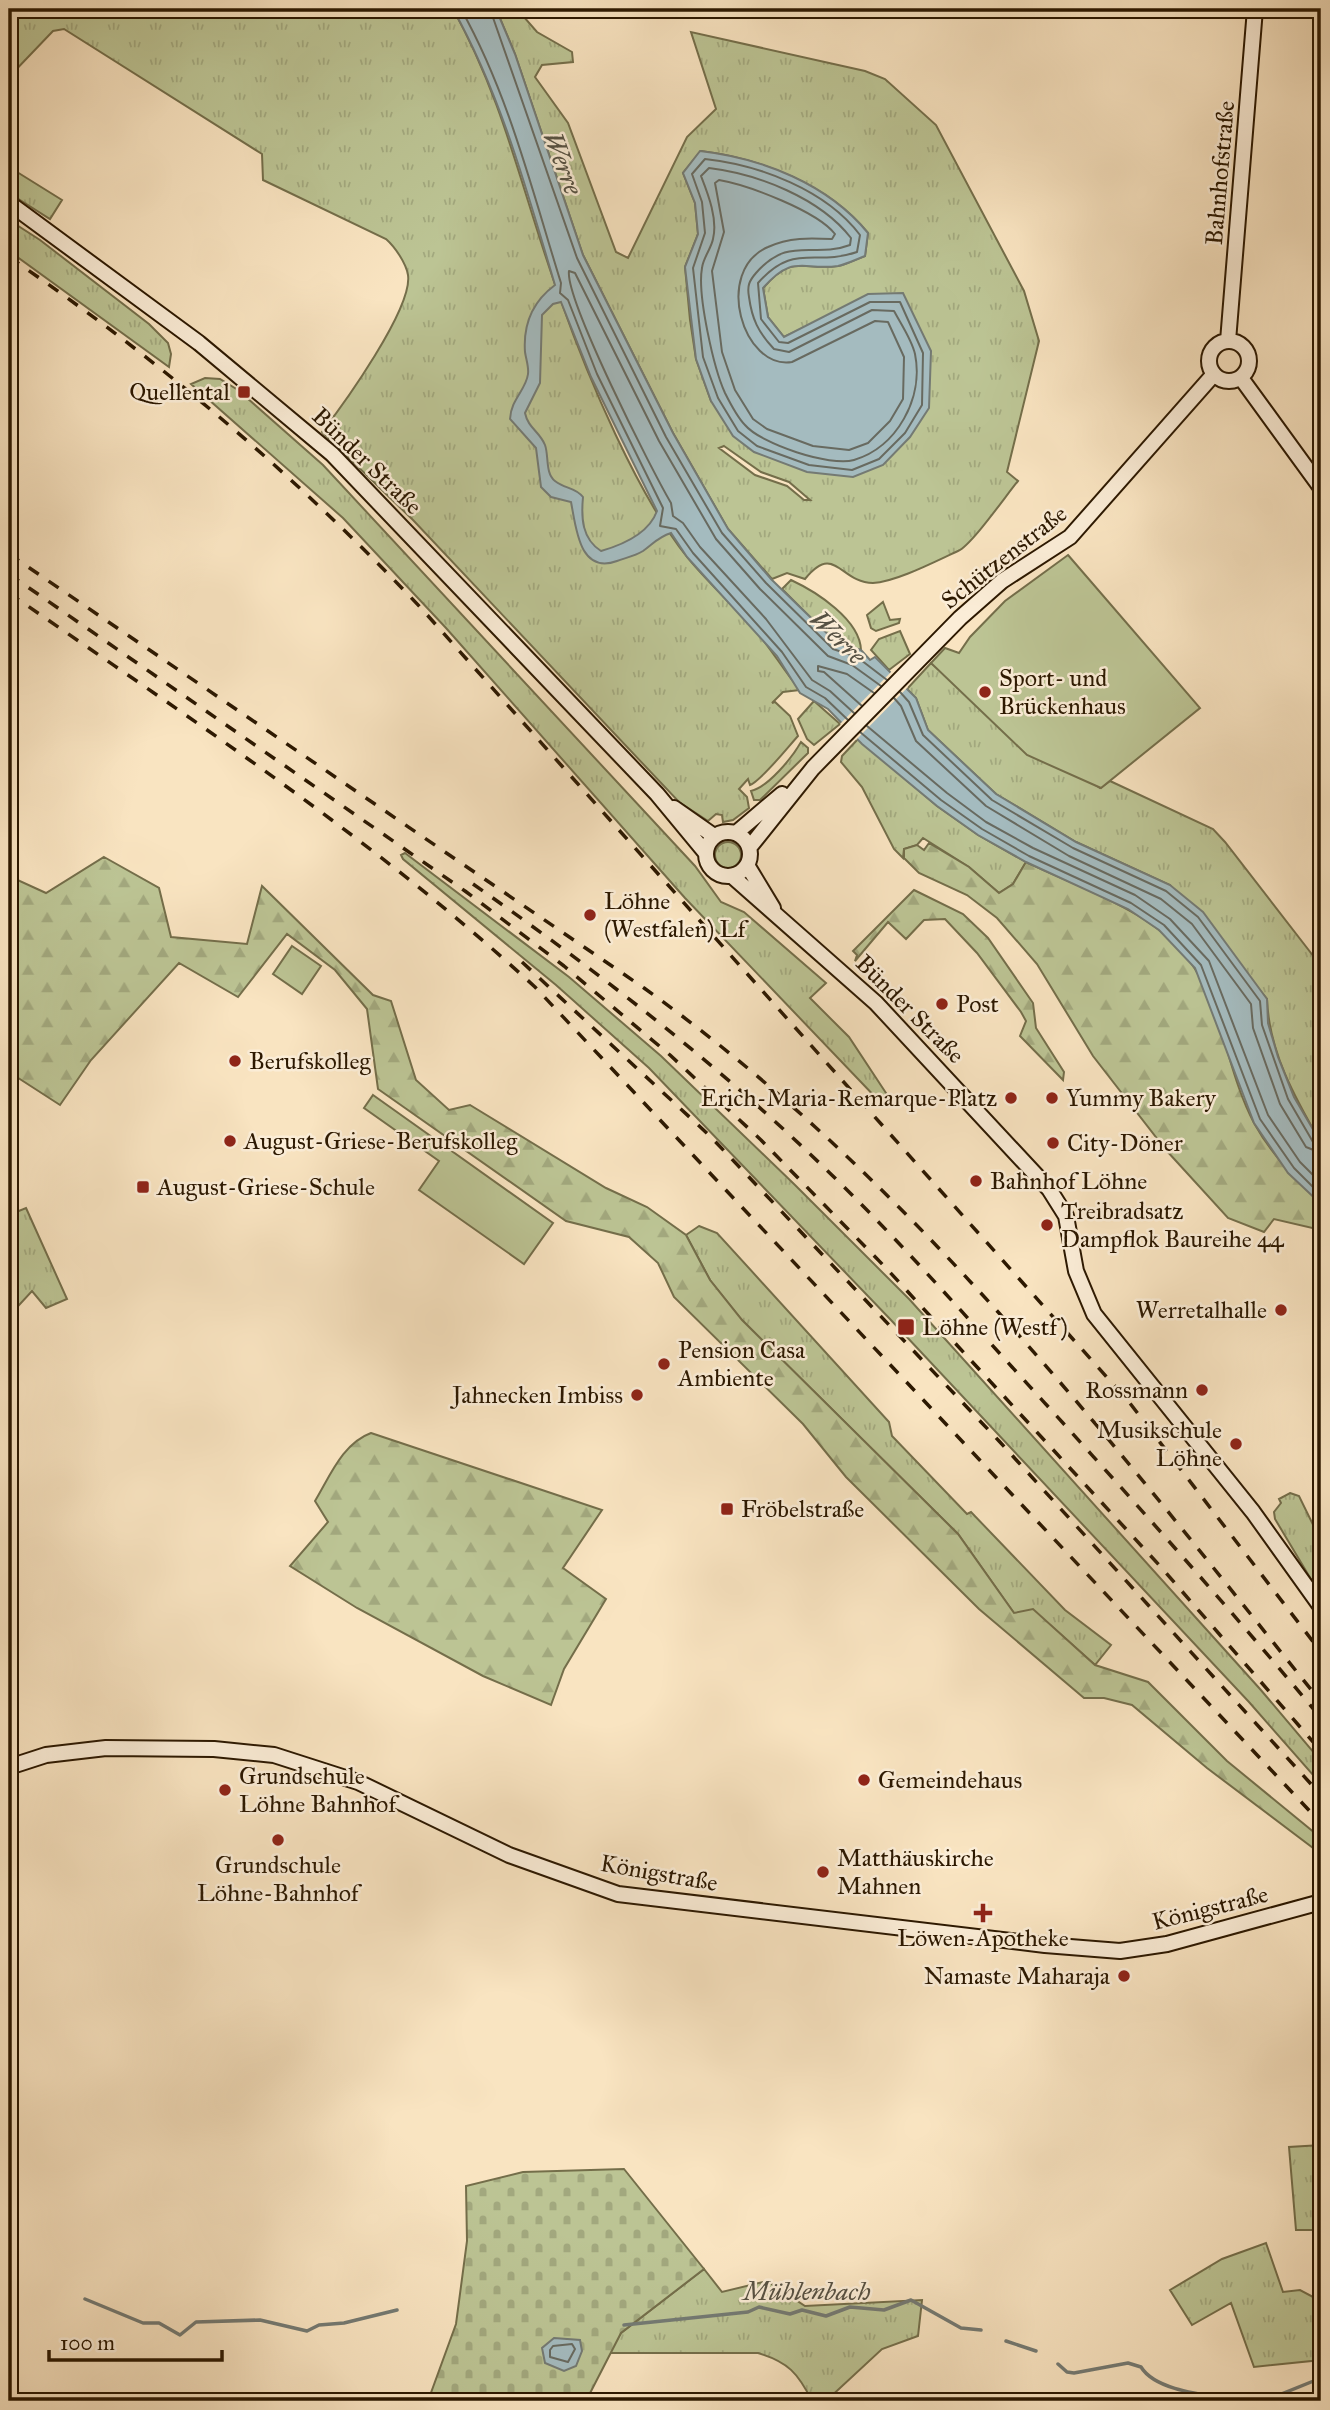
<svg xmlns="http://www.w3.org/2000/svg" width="1330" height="2410" viewBox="0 0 1330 2410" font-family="'IM FELL Great Primer',serif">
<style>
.grass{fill:url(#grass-tufts);stroke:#746e4a;stroke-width:2;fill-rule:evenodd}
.forest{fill:url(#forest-firs);stroke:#746e4a;stroke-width:2}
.cemetery{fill:url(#cemetery-stones);stroke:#746e4a;stroke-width:2}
.pitch{fill:#bcc494;stroke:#746e4a;stroke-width:2}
.water{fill:#a4bbbf;stroke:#747a73;stroke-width:2;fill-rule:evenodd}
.pier{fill:#f9e4c1}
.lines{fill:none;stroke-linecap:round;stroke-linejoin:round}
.shore{stroke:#686a60;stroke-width:2}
.stream{stroke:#747a73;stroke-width:3.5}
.secondary-casing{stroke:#2c1800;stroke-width:18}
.secondary{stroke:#fbedd7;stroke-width:14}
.rail{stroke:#2c1800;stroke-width:3.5;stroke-dasharray:12 12;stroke-linecap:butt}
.poi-dot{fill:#8f2418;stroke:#fbedd7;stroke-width:2.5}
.labels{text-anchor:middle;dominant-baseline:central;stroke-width:5;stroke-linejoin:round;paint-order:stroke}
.street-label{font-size:24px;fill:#2c1800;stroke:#fbedd7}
.poi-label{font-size:24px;fill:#2c1800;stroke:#fbedd7;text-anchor:start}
.water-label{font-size:26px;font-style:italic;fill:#565143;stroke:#fbedd7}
</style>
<defs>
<pattern id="grass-tufts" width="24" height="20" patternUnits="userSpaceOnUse" patternTransform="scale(1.75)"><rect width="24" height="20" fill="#bcc494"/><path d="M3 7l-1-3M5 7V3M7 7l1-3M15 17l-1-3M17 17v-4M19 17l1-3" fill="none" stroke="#a2a87e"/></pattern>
<pattern id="forest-firs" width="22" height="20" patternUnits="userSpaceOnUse" patternTransform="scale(1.75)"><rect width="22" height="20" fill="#bcc494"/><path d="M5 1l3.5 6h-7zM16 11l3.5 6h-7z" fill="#a2a87e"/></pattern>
<pattern id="cemetery-stones" width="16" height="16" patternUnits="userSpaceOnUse" patternTransform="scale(1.75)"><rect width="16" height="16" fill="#bcc494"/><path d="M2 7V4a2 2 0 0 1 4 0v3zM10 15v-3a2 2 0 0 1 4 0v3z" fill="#a2a87e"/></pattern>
</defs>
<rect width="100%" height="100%" fill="#f9e4c1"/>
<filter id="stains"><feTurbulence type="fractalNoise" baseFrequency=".00286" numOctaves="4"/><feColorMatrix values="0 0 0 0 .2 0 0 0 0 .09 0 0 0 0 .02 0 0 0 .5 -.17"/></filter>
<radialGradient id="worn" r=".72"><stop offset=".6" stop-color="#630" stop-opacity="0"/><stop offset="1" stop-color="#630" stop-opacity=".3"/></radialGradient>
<path class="grass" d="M 9,9 L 453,9 C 506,104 524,201 561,301 C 588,378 637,494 687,557 C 708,583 734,606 756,631 C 772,650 784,671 800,690 L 783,692 L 772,703 L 775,702 L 790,716 L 798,736 C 788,747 761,781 750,785 L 748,779 L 739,789 L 747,797 L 749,808 L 733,820 L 723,822 L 722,815 L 716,814 L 708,821 L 679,802 L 413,520 L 322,432 C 343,405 413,308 408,275 C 406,263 395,247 386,239 L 263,180 L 262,154 L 64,29 L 53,31 L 9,77 Z
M 496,9 L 517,9 L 537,32 L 572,52 L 573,62 L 542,65 L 535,77 L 568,123 L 616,252 L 628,258 L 687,137 L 716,109 L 691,32 L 865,71 L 885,79 L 936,125 L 1024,291 L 1039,341 L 1007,472 L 1018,481 C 1007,494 971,546 958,551 C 938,560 896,582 873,583 C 840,583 835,542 805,579 L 787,573 L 772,579 L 728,529 L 673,433 L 583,255 L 515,54 ZM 701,151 C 762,159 828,184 868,233 L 865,256 C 856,259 847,264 838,266 C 801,271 794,253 763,288 L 768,317 L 784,337 L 816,322 L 711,401 L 696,359 L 690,320 L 685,267 L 698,234 L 695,203 L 683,173 ZM 724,446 L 761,472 L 789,482 L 810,500 L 804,500 L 787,486 L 755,475 L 719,448 Z
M 9,167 L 62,200 L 50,219 L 9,193 Z
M 9,220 L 40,240 L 149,324 L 168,343 L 171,354 L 169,367 L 9,251 Z
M 205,378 L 220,379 L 238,390 L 323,465 L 695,866 L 721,902 L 744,912 L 826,983 L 810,998 L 849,1037 L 888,1096 L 881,1103 L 685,898 L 446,628 L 343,518 L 191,384 Z
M 791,580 C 817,592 860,620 861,650 L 838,645 L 782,589 Z
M 883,602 L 890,620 L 900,619 L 899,623 L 876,631 L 871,628 L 867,615 Z
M 900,631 L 910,654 L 889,670 L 871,650 L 879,639 Z
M 931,663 L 966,693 L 1100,788 L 1110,781 L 1213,829 L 1225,842 L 1321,966 L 1321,1143 C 1295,1098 1269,1052 1267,999 L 1170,885 L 1076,842 L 996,794 L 928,730 L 916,698 L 907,689 Z
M 814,701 L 840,724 L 814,745 L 807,739 L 798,719 Z
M 858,739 L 937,806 L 978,835 L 1026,862 L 1013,884 L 999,893 L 969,867 L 923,838 L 917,845 L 904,849 L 903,858 L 894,849 L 862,787 L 841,762 L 842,756 Z
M 801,742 L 808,748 L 808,753 L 760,800 L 754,800 L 751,791 C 768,787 792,758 801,742 Z
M715 855a13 13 0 1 1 26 0a13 13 0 1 1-26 0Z
M 405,853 L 569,977 L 661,1056 L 795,1185 L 910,1300 L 1260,1689 L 1321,1761 L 1321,1784 L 1249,1702 L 890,1319 L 649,1068 L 556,985 L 403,859 L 401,855 Z
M 26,1208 L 67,1299 L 46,1308 L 32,1291 L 9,1316 L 9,1215 Z
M 699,1226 L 717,1233 L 889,1422 L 892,1436 L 967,1514 L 971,1512 L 1065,1610 L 1111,1645 L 1095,1665 L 1050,1625 L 1014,1613 L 958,1534 L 742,1320 L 710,1280 L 686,1235 Z
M 1290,1493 L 1299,1496 L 1321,1541 L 1321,1596 L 1275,1519 L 1274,1512 L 1281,1503 L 1279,1499 Z
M 1321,2145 L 1321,2230 L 1296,2230 L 1289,2147 Z
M 1266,2243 L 1283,2292 L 1300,2290 L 1315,2298 L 1321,2321 L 1321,2360 L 1254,2367 L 1231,2303 L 1192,2325 L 1170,2290 L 1222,2259 Z
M 704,2269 L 722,2292 L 767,2281 L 805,2306 L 922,2300 L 918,2336 L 882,2349 L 826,2401 L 812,2401 C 798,2373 788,2362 758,2353 L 608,2353 L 621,2333 Z"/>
<path class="forest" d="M 929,843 L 969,867 L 999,893 L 1013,884 L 1026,862 C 1082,889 1161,913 1195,969 C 1224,1016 1228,1074 1254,1123 C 1271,1154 1296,1180 1321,1204 L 1321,1230 L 1274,1219 L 1264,1232 L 1228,1218 L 1166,1150 L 1093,1056 L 1037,964 L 997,918 L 967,895 L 919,873 L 904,858 L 904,849 L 917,845 L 924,850 Z
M 104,857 L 159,888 L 171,937 L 247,944 L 262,886 L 373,995 L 391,1001 L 416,1080 L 449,1110 L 470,1105 L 606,1188 L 647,1207 L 686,1235 L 710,1280 L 742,1320 L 958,1534 L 1014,1613 L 1033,1609 L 1095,1665 L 1148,1682 L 1227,1761 L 1321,1838 L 1321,1854 L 1207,1768 L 1132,1705 L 1104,1698 L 1084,1698 L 979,1609 L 846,1477 L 803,1424 L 674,1297 L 658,1263 L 629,1237 L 566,1221 L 378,1089 L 367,1009 L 335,970 L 287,934 L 238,997 L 179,963 L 91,1060 L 60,1105 L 9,1072 L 9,876 L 46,893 Z
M 914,890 L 963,914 L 988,938 L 1033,1003 L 1036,1028 L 1064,1072 L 1063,1080 L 1020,1036 L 1026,1021 L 1021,1012 L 977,953 L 945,919 L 924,920 L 906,939 L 888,922 L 855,961 L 857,955 L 853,951 Z
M 371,1433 L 602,1510 L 563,1568 L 606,1599 L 564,1669 L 551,1705 L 483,1676 L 357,1608 L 290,1566 L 328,1522 L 315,1501 C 330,1476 343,1443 371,1433 Z"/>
<path class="cemetery" d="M 624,2169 L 704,2269 L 621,2333 L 586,2401 L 428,2401 L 456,2324 L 467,2241 L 466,2186 L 523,2172 Z"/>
<path class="pitch" d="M 1068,555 L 1200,708 L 1101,788 L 1027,755 L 931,663 L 945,648 L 959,653 L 970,637 L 1005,601 Z
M 292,946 L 321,966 L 302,994 L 273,974 Z
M 373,1095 L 553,1223 L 524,1264 L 419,1190 L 439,1161 L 364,1108 Z"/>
<path class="water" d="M 453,9 L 496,9 L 515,54 L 583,255 L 673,433 L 728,529 L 771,579 L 838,644 L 861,650 L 870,660 L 875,657 L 916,698 L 928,730 L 996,794 L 1076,842 L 1170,885 L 1203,912 L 1267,999 L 1268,1023 L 1278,1057 L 1294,1097 L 1321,1143 L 1321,1204 L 1288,1173 L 1254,1123 L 1195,968 L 1159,930 L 1128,909 L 1026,862 L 978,835 L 937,806 L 862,744 L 828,709 L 800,693 L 777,656 L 687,557 L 671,533 C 658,537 653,544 643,551 C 635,556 625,558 617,561 C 579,575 576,527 571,502 L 551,497 L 541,487 L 536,448 L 510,419 C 511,399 526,390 528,374 C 529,367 526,359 525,352 C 523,324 532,302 555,285 C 527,191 501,95 453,9 ZM 561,302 L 591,377 L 657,511 C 649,533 622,545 601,551 C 582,539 581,518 583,497 C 575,487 565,489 555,481 C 545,473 549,456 545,445 C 540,432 528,428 525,413 L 540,383 L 542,315 L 553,304 Z
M 700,151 C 762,158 828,184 868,233 L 865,256 C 857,259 847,264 838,266 C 802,271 794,253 763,288 L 768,317 L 784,337 L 868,294 L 903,293 L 931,351 L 929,408 L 910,437 L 883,465 L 853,477 L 807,472 L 754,452 L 733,436 L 711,401 L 696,359 L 685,267 L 698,234 L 695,203 L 683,173 Z
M 554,2338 L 580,2340 L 582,2351 L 576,2366 L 564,2371 L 545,2363 L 542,2348 Z"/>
<path class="pier" d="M 892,671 L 908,687 L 856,740 L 840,724 Z"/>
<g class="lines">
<path class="shore" d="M 461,9 C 509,95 532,190 561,283 L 560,293 L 568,300 L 597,374 L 663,508 L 660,526 L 676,529 L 693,553 L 782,652 L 806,687 L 825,698 L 848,720
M 490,9 L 577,258 L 666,437 L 722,533 L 766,583 L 833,649 L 857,657 L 887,680
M 705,159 C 760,165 826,190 860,235 L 857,252 C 813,267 794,242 758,283 L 761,319 L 779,342 L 788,343 L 870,302 L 900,302 L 923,353 L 922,405 L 905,433 L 879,459 L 852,470 L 809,465 L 757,446 L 738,431 L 718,398 L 703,357 L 693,268 L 705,233 L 702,202 L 692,174 Z
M 709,168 C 758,174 820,198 851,238 L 850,245 C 813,259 789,235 756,273 C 749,281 747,286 749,297 C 752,319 758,332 774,349 L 789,352 L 872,310 L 894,311 C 901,324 912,340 915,354 C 924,398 897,447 854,460 C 830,467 761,444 745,425 C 737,417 730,403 725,393 C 714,369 697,295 702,268 C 703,258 711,249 713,239 C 718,219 708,194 701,176 Z
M 719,180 C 748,185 817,211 835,234 L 832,239 C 810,238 789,237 768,247 C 713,271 743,370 792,362 L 875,321 L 888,322 L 904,357 L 903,399 L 890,421 L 868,443 L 849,450 L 813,446 L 767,429 L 753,419 L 735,390 L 722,352 L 712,271 L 724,232 L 715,183 Z
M 900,692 L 909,702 L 923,735 L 992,800 L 1073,848 L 1166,891 L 1198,917 L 1260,1001 L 1262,1025 L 1288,1099 L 1313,1142 L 1321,1145
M 894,698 L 901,706 L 916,741 L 986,806 L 1069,856 L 1161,899 L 1192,924 L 1251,1004 L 1253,1028 L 1280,1104 L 1306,1147 L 1321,1153
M 862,706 L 824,672 L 818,671 L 818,666 L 847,674 L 874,693
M 854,713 L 830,691 L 812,680 L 766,619 L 700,547 L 683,523 L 673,516 L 671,503 C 651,469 565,299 569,271 L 575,273 L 659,441 L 716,539 L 760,589 L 828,656 L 852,665 L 881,686
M 867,726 L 947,793 L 986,822 L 1033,848 L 1135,895 L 1170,919 L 1209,961 L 1268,1115 L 1300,1162 L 1321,1183
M 860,732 L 941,800 L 982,829 L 1029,856 L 1131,903 L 1164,925 L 1201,965 L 1260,1119 L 1294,1168 L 1321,1195
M 572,2344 L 575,2349 L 568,2362 L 550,2357 L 550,2350 L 553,2346 Z"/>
<path class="stream" d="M 85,2299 L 143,2323 L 159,2323 L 180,2335 L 196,2322 L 260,2320 L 307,2331 L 319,2325 L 344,2323 L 397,2310
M 624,2325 L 748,2312 L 759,2307 L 790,2314 L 802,2310 L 826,2316 L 850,2307 L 884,2310 L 911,2300 L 961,2328 L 981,2330
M 1006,2341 L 1036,2351
M 1058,2364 L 1067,2372 L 1074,2373 L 1128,2363 L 1141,2367 C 1157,2393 1213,2395 1243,2401
M 1264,2401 L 1321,2378"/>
<g class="secondary-casing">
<path id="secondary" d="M 9,203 L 199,343 L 332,454 L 657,794 L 705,852
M 1228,341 L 1255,9
M1209 361a20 20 0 1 1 40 0a20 20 0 1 1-40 0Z
M 1241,378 L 1321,488
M 674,808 L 714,836
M706 854a22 22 0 1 1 44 0a22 22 0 1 1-44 0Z
M 736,833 L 782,794
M 749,848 L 813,768 L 960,618 L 1002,581 L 1070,537 L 1214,374
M 747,865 L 773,908
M 732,876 L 876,1003 L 1049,1189 L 1066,1216 L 1076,1271 L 1094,1314 L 1253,1512 L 1321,1607
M 9,1767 L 46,1755 L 106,1748 L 214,1749 L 274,1755 L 358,1782 L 509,1855 L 618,1894 L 1045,1945 L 1120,1951 L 1167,1944 L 1321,1902"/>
</g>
<use href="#secondary" class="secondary"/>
<path class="rail" d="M 9,257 C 160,360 295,475 421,608 L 1129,1402 L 1321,1652
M 9,554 L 644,988 C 913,1180 1116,1447 1321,1702
M 9,574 L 465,891 L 564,966 L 670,1055 L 761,1140 L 886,1268 L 1160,1566 L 1321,1751
M 9,593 C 189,718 373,838 535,987 L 1321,1823
M 473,884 C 590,966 706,1055 810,1154 C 881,1221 946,1294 1012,1367 C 1117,1482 1221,1598 1321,1718
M 522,962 L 710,1136 L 999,1441 L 1321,1795"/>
</g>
<g class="poi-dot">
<rect x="237" y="385" width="14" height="14" rx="3.5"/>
<circle cx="985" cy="692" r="7"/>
<circle cx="590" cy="915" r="7"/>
<circle cx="942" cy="1004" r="7"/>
<circle cx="235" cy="1061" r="7"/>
<circle cx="1011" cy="1098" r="7"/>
<circle cx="1052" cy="1098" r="7"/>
<circle cx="230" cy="1141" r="7"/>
<circle cx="1053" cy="1143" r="7"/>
<circle cx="976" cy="1181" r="7"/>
<rect x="136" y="1180" width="14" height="14" rx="3.5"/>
<circle cx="1047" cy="1225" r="7"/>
<circle cx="1281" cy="1310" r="7"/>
<rect x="897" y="1318" width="18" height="18" rx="3.5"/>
<circle cx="664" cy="1364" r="7"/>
<circle cx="1202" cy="1390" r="7"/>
<circle cx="637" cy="1395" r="7"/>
<circle cx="1236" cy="1444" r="7"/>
<rect x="720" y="1502" width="14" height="14" rx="3.5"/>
<circle cx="864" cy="1780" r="7"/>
<circle cx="225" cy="1790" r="7"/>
<circle cx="278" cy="1840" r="7"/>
<circle cx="823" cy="1872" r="7"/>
<path d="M979.5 1902.5h7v7h7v7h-7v7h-7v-7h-7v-7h7z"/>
<circle cx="1124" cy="1976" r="7"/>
</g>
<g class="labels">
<g class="street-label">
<text transform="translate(1220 173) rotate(-85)">Bahnhofstraße</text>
<text transform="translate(367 461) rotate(44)">Bünder Straße</text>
<text transform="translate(1004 557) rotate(-38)">Schützenstraße</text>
<text transform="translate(910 1009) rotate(45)">Bünder Straße</text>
<text transform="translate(659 1873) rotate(10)">Königstraße</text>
<text transform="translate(1210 1908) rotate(-14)">Königstraße</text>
</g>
<g class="poi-label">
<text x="230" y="392" text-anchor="end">Quellental</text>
<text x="999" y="678">Sport- und<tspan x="999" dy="28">Brückenhaus</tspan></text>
<text x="604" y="901">Löhne<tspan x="604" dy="28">(Westfalen) Lf</tspan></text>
<text x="956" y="1004">Post</text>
<text x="249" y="1061">Berufskolleg</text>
<text x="997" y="1098" text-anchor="end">Erich-Maria-Remarque-Platz</text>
<text x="1066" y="1098">Yummy Bakery</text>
<text x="244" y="1141">August-Griese-Berufskolleg</text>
<text x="1067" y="1143">City-Döner</text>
<text x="990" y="1181">Bahnhof Löhne</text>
<text x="157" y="1187">August-Griese-Schule</text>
<text x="1061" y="1211">Treibradsatz<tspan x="1061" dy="28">Dampflok Baureihe 44</tspan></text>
<text x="1267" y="1310" text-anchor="end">Werretalhalle</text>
<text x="922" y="1327">Löhne (Westf)</text>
<text x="678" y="1350">Pension Casa<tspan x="678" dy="28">Ambiente</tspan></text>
<text x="1188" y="1390" text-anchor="end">Rossmann</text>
<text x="623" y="1395" text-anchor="end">Jahnecken Imbiss</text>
<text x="1222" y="1430" text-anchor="end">Musikschule<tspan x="1222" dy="28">Löhne</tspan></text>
<text x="741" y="1509">Fröbelstraße</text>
<text x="239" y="1776">Grundschule<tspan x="239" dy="28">Löhne Bahnhof</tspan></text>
<text x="878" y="1780">Gemeindehaus</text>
<text x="837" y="1858">Matthäuskirche<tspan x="837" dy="28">Mahnen</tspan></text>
<text x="278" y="1865" text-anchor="middle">Grundschule<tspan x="278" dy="28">Löhne-Bahnhof</tspan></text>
<text x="983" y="1938" text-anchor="middle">Löwen-Apotheke</text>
<text x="1110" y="1976" text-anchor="end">Namaste Maharaja</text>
</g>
<g class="water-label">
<text transform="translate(563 163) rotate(69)">Werre</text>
<text transform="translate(838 637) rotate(44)">Werre</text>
<text x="807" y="2291">Mühlenbach</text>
</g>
</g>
<rect width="1330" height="2410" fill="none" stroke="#f9e4c1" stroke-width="35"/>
<rect x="10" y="10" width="1309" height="2389" fill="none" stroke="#2c1800" stroke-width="3.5"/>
<rect x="18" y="18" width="1295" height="2375" fill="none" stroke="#2c1800" stroke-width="2"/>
<path d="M49 2350v10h173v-10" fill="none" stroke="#2c1800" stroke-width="3.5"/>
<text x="60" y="2350" font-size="21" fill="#2c1800" stroke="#fbedd7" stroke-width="5" paint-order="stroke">100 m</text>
<rect width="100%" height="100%" filter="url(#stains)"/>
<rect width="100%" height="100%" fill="url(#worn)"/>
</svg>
